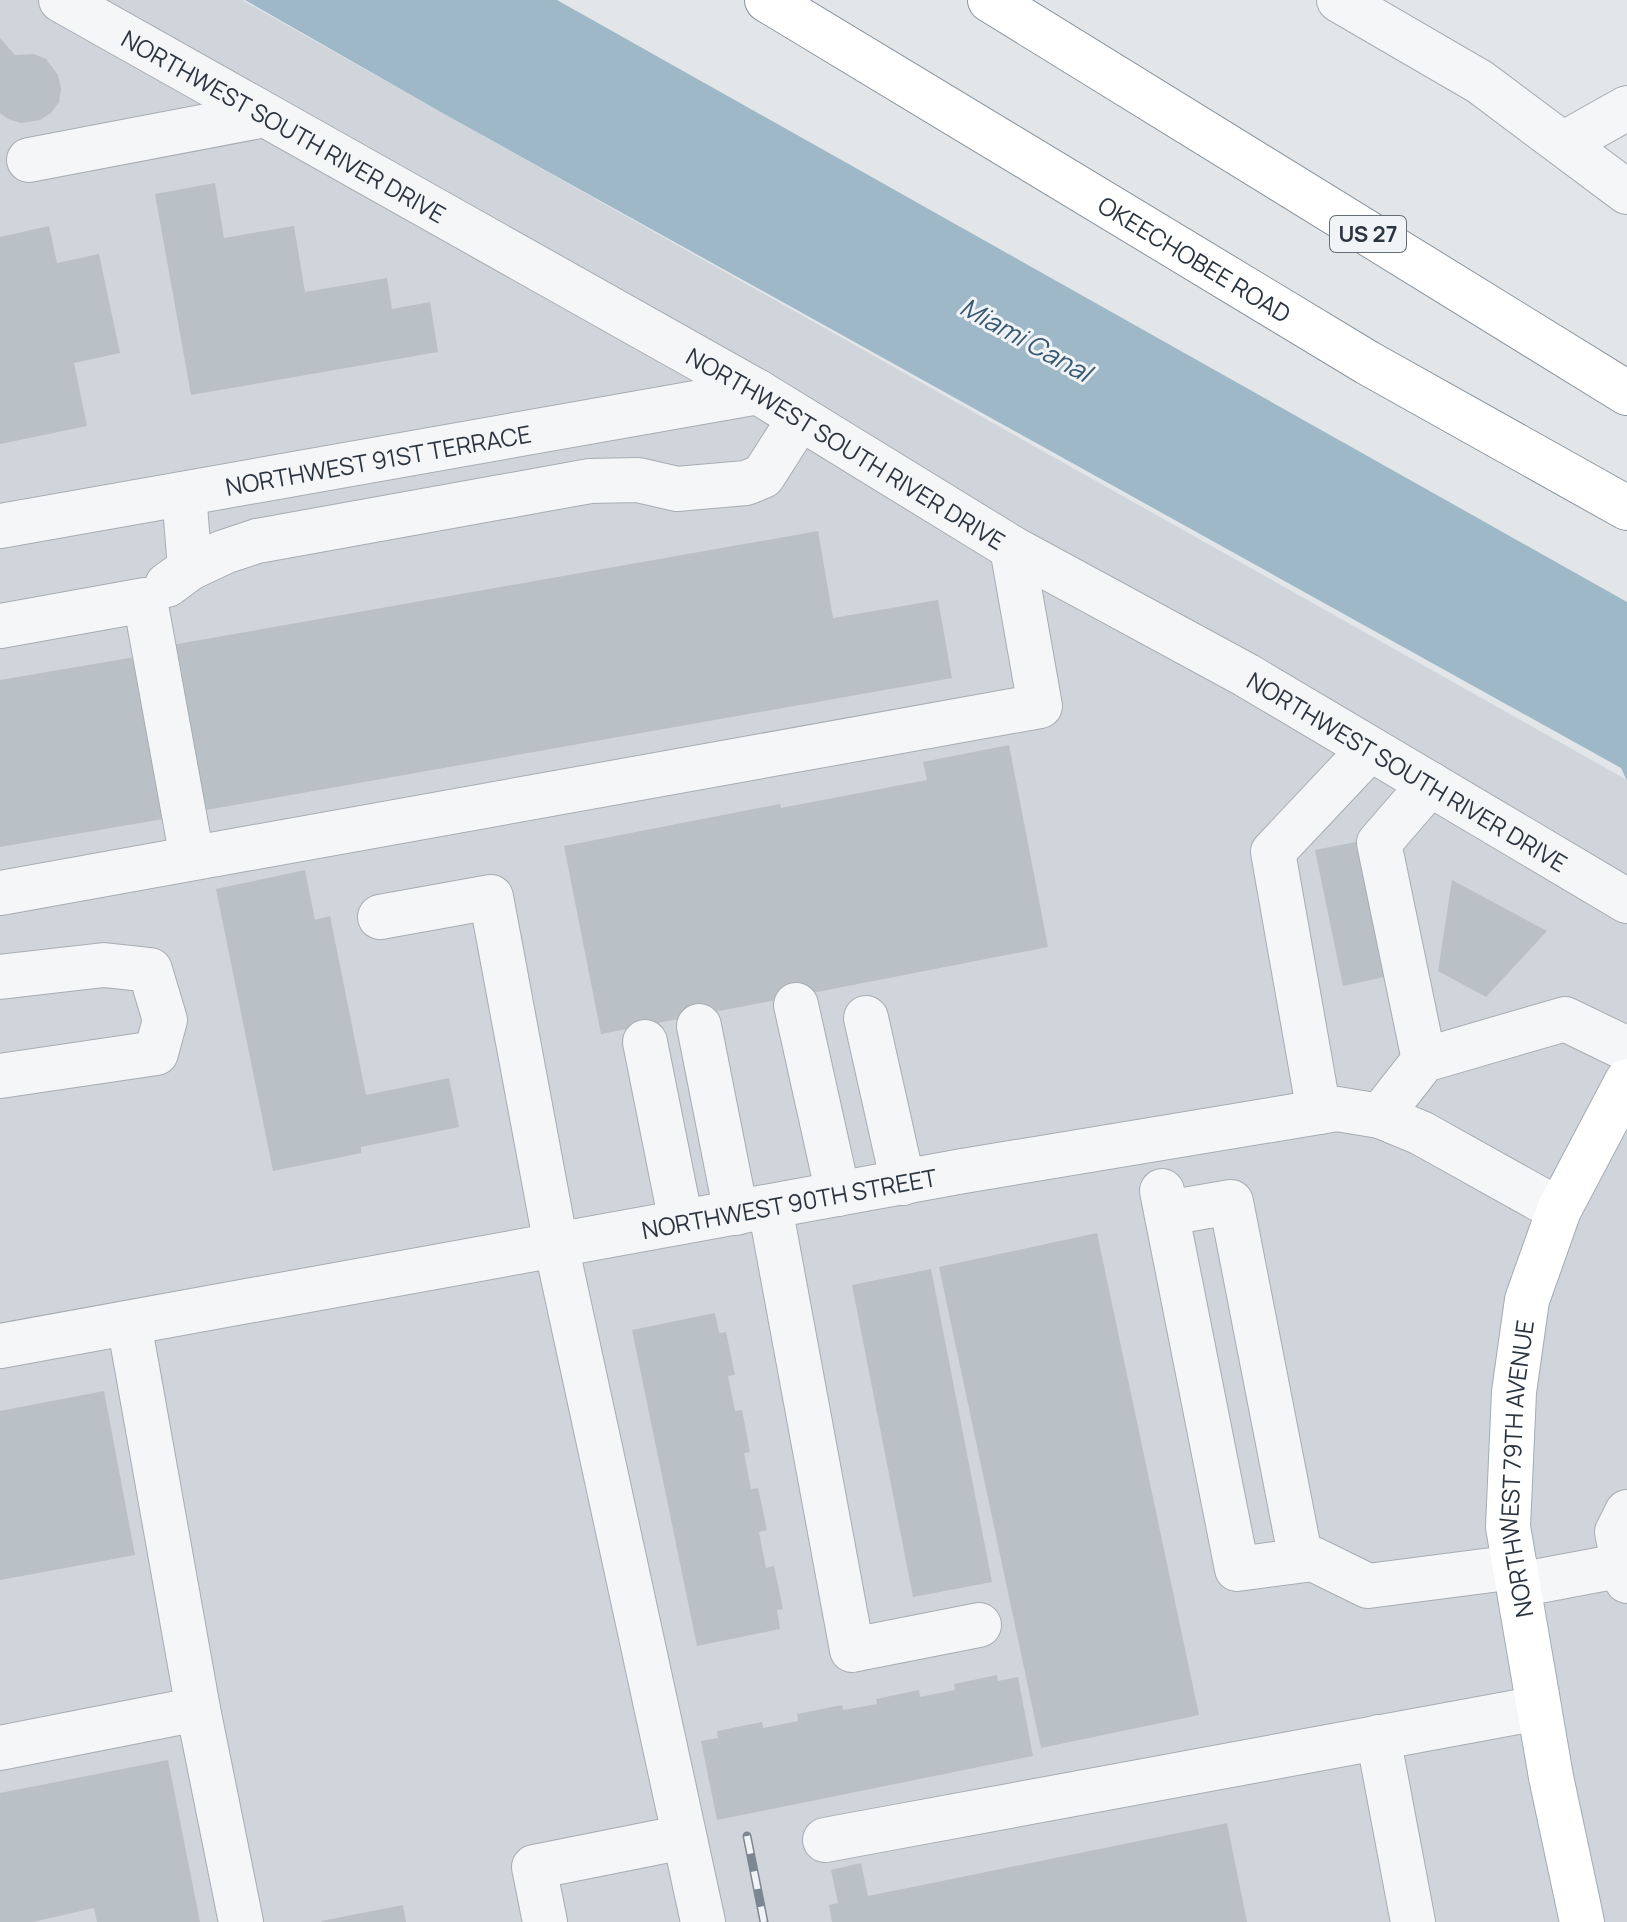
<svg xmlns="http://www.w3.org/2000/svg" width="1627" height="1922" viewBox="0 0 1627 1922" font-family="Manrope,sans-serif">
<style>
.built{fill:#d0d5db}
.water{fill:#9fb8c7}
.building{fill:#b9c0c6}
.lines{fill:none;stroke-linecap:round;stroke-linejoin:round}
.minor-casing{stroke:#a7adb3;stroke-width:46}
.major-casing{stroke:#a2acb4;stroke-width:46}
.highway-casing{stroke:#8a959f;stroke-width:46}
.minor{stroke:#f4f6f8;stroke-width:44}
.major{stroke:#fff;stroke-width:44}
.highway{stroke:#fff;stroke-width:44}
.rail-casing{stroke:#7c8792;stroke-width:9}
.rail{stroke:#f1f4f7;stroke-width:6;stroke-dasharray:18;stroke-linecap:butt}
.labels{text-anchor:middle;dominant-baseline:central;stroke-width:6;stroke-linejoin:round;paint-order:stroke}
.shield{fill:#f1f4f7;stroke:#666e77;stroke-width:2}
.shield-label{font-size:22px;font-weight:bold;fill:#2b3540}
.street-label{font-size:24px;fill:#2b3540;stroke:#f1f4f7}
.water-label{font-size:26px;font-style:italic;fill:#375972;stroke:#f1f4f7}
</style>
<rect width="100%" height="100%" fill="#e2e6e9"/>
<path class="built" d="M 0,0 L 242,0 L 1627,780 L 1627,1922 L 0,1922 Z"/>
<path class="water" d="M 245,0 L 557,0 L 1627,602 L 1627,781 L 1621,768 L 446,115 Z"/>
<path class="building" d="M 0,38 L 15,55 L 34,54 L 46,59 L 58,75 L 61,89 L 59,102 L 51,113 L 40,120 L 21,123 L 8,119 L 0,113 Z
M 215,183 L 224,238 L 294,226 L 305,292 L 387,278 L 392,309 L 430,302 L 438,352 L 191,395 L 155,194 Z
M 49,226 L 57,263 L 99,254 L 120,353 L 74,363 L 87,426 L 0,444 L 0,237 Z
M 818,531 L 833,618 L 938,600 L 952,678 L 195,812 L 166,646 Z
M 135,657 L 163,819 L 0,847 L 0,680 Z
M 1009,745 L 1048,947 L 601,1034 L 564,846 L 780,804 L 781,808 L 927,780 L 923,762 Z
M 1366,840 L 1393,975 L 1343,986 L 1315,850 Z
M 305,870 L 315,920 L 330,916 L 366,1095 L 449,1078 L 459,1127 L 361,1147 L 361,1153 L 273,1171 L 216,889 Z
M 1452,880 L 1547,931 L 1486,997 L 1438,971 Z
M 1097,1233 L 1199,1715 L 1041,1748 L 939,1267 Z
M 931,1269 L 992,1582 L 913,1597 L 852,1285 Z
M 715,1313 L 719,1333 L 726,1332 L 735,1375 L 728,1376 L 735,1411 L 742,1410 L 750,1452 L 744,1453 L 751,1489 L 758,1488 L 767,1530 L 759,1532 L 766,1568 L 774,1566 L 783,1609 L 777,1610 L 780,1629 L 697,1646 L 632,1330 Z
M 104,1391 L 135,1555 L 0,1580 L 0,1411 Z
M 997,1675 L 998,1681 L 1018,1677 L 1033,1756 L 717,1820 L 701,1741 L 718,1738 L 717,1731 L 762,1722 L 763,1728 L 798,1721 L 797,1714 L 842,1705 L 843,1710 L 877,1704 L 876,1699 L 919,1690 L 920,1697 L 955,1690 L 954,1684 Z
M 168,1760 L 200,1922 L 97,1922 L 94,1908 L 33,1922 L 0,1922 L 0,1793 Z
M 1227,1823 L 1247,1922 L 832,1922 L 829,1905 L 838,1903 L 831,1870 L 861,1863 L 868,1896 Z
M 403,1905 L 406,1922 L 322,1922 L 321,1921 Z"/>
<g class="lines">
<g class="minor-casing">
<g id="minor">
<path id="s1" d="M 61,0 L 758,392 L 1012,548 L 1246,675 L 1627,901"/>
<path d="M 1339,0 L 1480,82 L 1627,192"/>
<path d="M 1563,144 L 1627,108"/>
<path d="M 29,160 L 265,115"/>
<path id="s2" d="M 0,526 L 758,392"/>
<path d="M 190,568 L 224,552 L 257,541 L 590,481 L 638,480 L 677,489 L 746,483 L 763,476 L 800,418"/>
<path d="M 167,585 L 190,568 L 184,494"/>
<path d="M 0,626 L 145,600 L 192,858"/>
<path d="M 0,893 L 1040,706 L 1012,548"/>
<path d="M 380,917 L 491,897 L 556,1245 L 703,1922"/>
<path d="M 0,977 L 104,965 L 150,970 L 165,1020 L 156,1053 L 0,1076"/>
<path d="M 796,1005 L 838,1194"/>
<path d="M 866,1018 L 903,1183"/>
<path d="M 699,1026 L 736,1213"/>
<path d="M 645,1042 L 681,1222"/>
<path d="M 1424,1060 L 1379,843 L 1430,784"/>
<path d="M 1319,1112 L 1273,852 L 1370,749"/>
<path d="M 1380,1116 L 1424,1060 L 1565,1019 L 1627,1049"/>
<path d="M 1162,1191 L 1237,1569 L 1313,1559 L 1368,1586 L 1515,1567"/>
<path d="M 770,1207 L 852,1650 L 979,1625"/>
<path d="M 1167,1213 L 1231,1202 L 1301,1560"/>
<path id="s3" d="M 0,1346 L 963,1171 L 1337,1109 L 1380,1116 L 1421,1133 L 1559,1210"/>
<path d="M 1627,1512 L 1617,1532 L 1627,1581"/>
<path d="M 1518,1585 L 1624,1565"/>
<path d="M 198,1709 L 241,1922"/>
<path d="M 1378,1737 L 1413,1922"/>
<path d="M 0,1748 L 198,1709 L 129,1323"/>
<path d="M 825,1840 L 1539,1708"/>
<path d="M 545,1922 L 534,1867 L 684,1837"/>
</g>
</g>
<g class="major-casing">
<g id="major">
<path id="s4" d="M 1582,1922 L 1551,1777 L 1508,1527 L 1514,1392 L 1527,1300 L 1559,1210 L 1627,1081"/>
</g>
</g>
<g class="highway-casing">
<g id="highway">
<path id="s5" d="M 767,0 L 1368,363 L 1627,508"/>
<path d="M 990,0 L 1627,393"/>
</g>
</g>
<use href="#minor" class="minor"/>
<use href="#major" class="major"/>
<use href="#highway" class="highway"/>
<g class="rail-casing">
<path id="rail" d="M 747,1836 L 764,1922"/>
</g>
<use href="#rail" class="rail"/>
</g>
<g class="labels">
<rect class="shield" x="1330" y="216" width="76" height="36" rx="6"/>
<g class="shield-label">
<text x="1368" y="234">US 27</text>
</g>
<g class="street-label">
<text stroke="none"><textPath href="#s1" startOffset="256">NORTHWEST SOUTH RIVER DRIVE</textPath></text>
<text stroke="none"><textPath href="#s5" startOffset="500">OKEECHOBEE ROAD</textPath></text>
<text stroke="none"><textPath href="#s1" startOffset="904">NORTHWEST SOUTH RIVER DRIVE</textPath></text>
<text stroke="none"><textPath href="#s2" startOffset="384">NORTHWEST 91ST TERRACE</textPath></text>
<text stroke="none"><textPath href="#s1" startOffset="1552">NORTHWEST SOUTH RIVER DRIVE</textPath></text>
<text stroke="none"><textPath href="#s3" startOffset="802">NORTHWEST 90TH STREET</textPath></text>
<text stroke="none"><textPath href="#s4" startOffset="460">NORTHWEST 79TH AVENUE</textPath></text>
</g>
<g class="water-label">
<text transform="translate(1026 339) rotate(29)">Miami Canal</text>
</g>
</g>
</svg>
